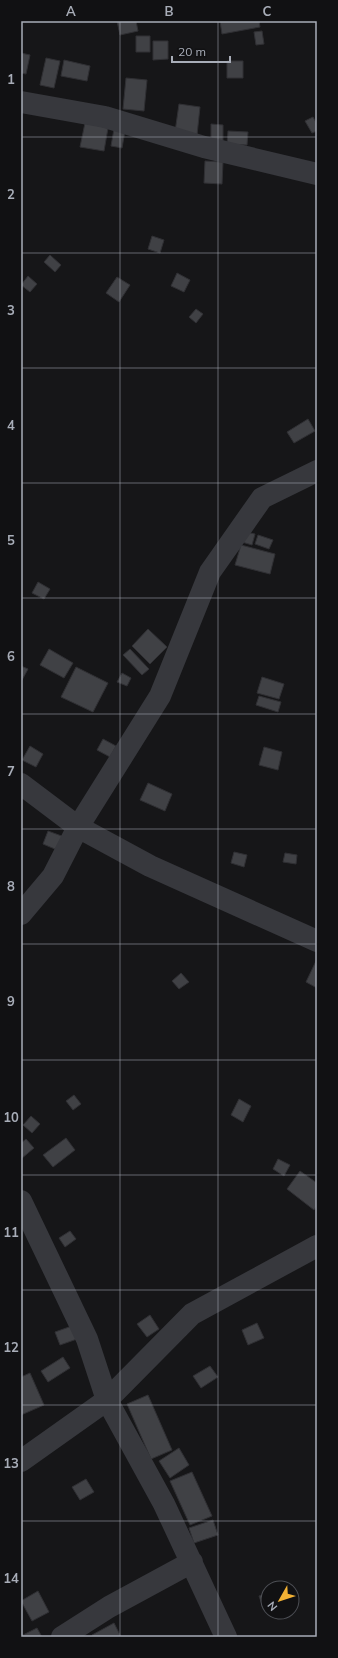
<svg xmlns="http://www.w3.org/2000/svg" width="338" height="1658" viewBox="0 0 338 1658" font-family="Mulish,sans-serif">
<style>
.building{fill:#404145;stroke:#303034}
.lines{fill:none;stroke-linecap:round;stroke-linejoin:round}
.minor{stroke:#37383d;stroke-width:22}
.grid{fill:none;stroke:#a8adb8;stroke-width:1;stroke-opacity:0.55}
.neatline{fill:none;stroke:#a8adb8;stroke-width:1.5}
.grid-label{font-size:13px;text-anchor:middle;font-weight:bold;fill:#a8adb8}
</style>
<rect width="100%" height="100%" fill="#161618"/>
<path class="building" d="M 117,21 L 136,21 L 138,31 L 120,35 Z
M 220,21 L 259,21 L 260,27 L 222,34 Z
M 262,31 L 264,44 L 256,45 L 254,32 Z
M 136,36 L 150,36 L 150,52 L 136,52 Z
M 153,41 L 168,41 L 168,59 L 153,60 Z
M 21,53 L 30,55 L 26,74 L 21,73 Z
M 46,58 L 60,61 L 54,88 L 40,85 Z
M 64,60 L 90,66 L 87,81 L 61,76 Z
M 227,61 L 243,61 L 243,78 L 227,78 Z
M 126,78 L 147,80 L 144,111 L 123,109 Z
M 179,104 L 200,107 L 197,135 L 175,132 Z
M 313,117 L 317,124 L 317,131 L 312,133 L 305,121 Z
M 85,123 L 108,128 L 104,151 L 80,147 Z
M 211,124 L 223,125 L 223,141 L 211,141 Z
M 114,129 L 125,131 L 122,148 L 111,146 Z
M 228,131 L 248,132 L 247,145 L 227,144 Z
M 205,161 L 223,162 L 222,184 L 204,183 Z
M 152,236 L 164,240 L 160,253 L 148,249 Z
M 50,255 L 61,265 L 55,272 L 44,262 Z
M 177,273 L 190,280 L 184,292 L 171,286 Z
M 28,276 L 37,284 L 30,292 L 21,285 Z
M 117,277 L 130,285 L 119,302 L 106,293 Z
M 196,309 L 203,314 L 196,323 L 189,317 Z
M 308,419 L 315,431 L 294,443 L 287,432 Z
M 245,532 L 255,534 L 252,545 L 242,542 Z
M 258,535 L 273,540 L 269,549 L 255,544 Z
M 241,545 L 275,554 L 270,574 L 235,565 Z
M 38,582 L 50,589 L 44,599 L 32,593 Z
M 148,629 L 167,647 L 150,664 L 132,646 Z
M 49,649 L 73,663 L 64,678 L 40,665 Z
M 130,649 L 149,669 L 142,675 L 123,655 Z
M 21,666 L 28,669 L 21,682 Z
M 76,667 L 108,683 L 93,712 L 61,697 Z
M 122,673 L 131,678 L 127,686 L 117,682 Z
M 262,677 L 284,684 L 279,699 L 257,693 Z
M 259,696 L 281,702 L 278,712 L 256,705 Z
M 103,739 L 116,746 L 110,757 L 97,750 Z
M 30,746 L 43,754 L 36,767 L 22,760 Z
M 264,747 L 282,752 L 278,770 L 259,765 Z
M 148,783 L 172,794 L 165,811 L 140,800 Z
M 48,831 L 67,838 L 62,852 L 43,844 Z
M 234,852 L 247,855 L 244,867 L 231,863 Z
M 285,853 L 297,855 L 296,864 L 283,862 Z
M 317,959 L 317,988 L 306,982 Z
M 181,973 L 189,982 L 179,989 L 172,981 Z
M 74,1095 L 81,1104 L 73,1110 L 66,1101 Z
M 239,1099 L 251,1106 L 243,1122 L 231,1115 Z
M 31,1116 L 40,1124 L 32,1133 L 23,1125 Z
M 66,1138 L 75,1150 L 53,1167 L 43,1155 Z
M 26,1139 L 34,1148 L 21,1159 L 21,1143 Z
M 278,1159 L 290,1165 L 284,1176 L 273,1169 Z
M 300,1171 L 317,1183 L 317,1206 L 314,1210 L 287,1189 Z
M 70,1231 L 76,1239 L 65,1247 L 59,1238 Z
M 150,1315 L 159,1329 L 147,1337 L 137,1324 Z
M 257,1323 L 264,1338 L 248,1345 L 242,1330 Z
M 72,1326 L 77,1339 L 60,1345 L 55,1332 Z
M 63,1357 L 70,1368 L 48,1382 L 41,1371 Z
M 210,1366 L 218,1377 L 201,1388 L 193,1376 Z
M 30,1373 L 44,1405 L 21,1415 L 21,1377 Z
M 148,1395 L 172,1450 L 151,1459 L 127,1404 Z
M 179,1448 L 189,1465 L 170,1478 L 159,1461 Z
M 192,1472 L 212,1516 L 190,1525 L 170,1481 Z
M 86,1479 L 94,1492 L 80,1500 L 72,1487 Z
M 213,1520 L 218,1535 L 194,1543 L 189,1528 Z
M 38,1591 L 49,1612 L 32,1621 L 21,1601 Z
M 268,1593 L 268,1609 L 264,1610 L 259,1596 Z
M 114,1623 L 121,1637 L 93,1637 L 92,1635 Z
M 37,1628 L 42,1637 L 22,1637 L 21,1636 Z"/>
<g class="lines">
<path class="minor" d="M 21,102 L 105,117 L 204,147 L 317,174
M 21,784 L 78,827 L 150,866 L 317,941
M 21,914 L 53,876 L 78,827 L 160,696 L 210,572 L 262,498 L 317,471
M 21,1201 L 87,1339 L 107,1400 L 164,1504 L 226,1637
M 21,1461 L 107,1400 L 192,1314 L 317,1246
M 62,1637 L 109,1607 L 192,1562"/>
</g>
<path class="grid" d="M 120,21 L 120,1637M 218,21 L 218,1637M 21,137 L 317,137M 21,253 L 317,253M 21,368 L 317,368M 21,483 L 317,483M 21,598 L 317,598M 21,714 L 317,714M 21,829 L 317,829M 21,944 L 317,944M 21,1060 L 317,1060M 21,1175 L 317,1175M 21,1290 L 317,1290M 21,1405 L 317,1405M 21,1521 L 317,1521"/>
<rect width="338" height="1658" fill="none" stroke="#111113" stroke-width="44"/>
<g transform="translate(280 1600) rotate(231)"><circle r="19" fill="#111113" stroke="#4d4f55"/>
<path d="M0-3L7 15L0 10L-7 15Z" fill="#f2b134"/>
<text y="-6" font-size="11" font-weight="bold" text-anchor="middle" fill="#a8adb8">N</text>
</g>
<path d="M172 56v6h58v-6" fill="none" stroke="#a8adb8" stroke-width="2"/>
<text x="178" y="56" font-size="12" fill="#a8adb8" stroke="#111113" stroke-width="3" paint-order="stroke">20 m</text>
<rect x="22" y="22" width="294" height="1614" class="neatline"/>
<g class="grid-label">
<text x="71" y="16">A</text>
<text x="169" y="16">B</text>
<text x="267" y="16">C</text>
<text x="11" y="84">1</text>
<text x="11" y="199">2</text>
<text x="11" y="315">3</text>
<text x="11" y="430">4</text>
<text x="11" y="545">5</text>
<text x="11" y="661">6</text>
<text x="11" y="776">7</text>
<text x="11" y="891">8</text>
<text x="11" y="1006">9</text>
<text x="11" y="1122">10</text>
<text x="11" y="1237">11</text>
<text x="11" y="1352">12</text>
<text x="11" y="1468">13</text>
<text x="11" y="1583">14</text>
</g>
</svg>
